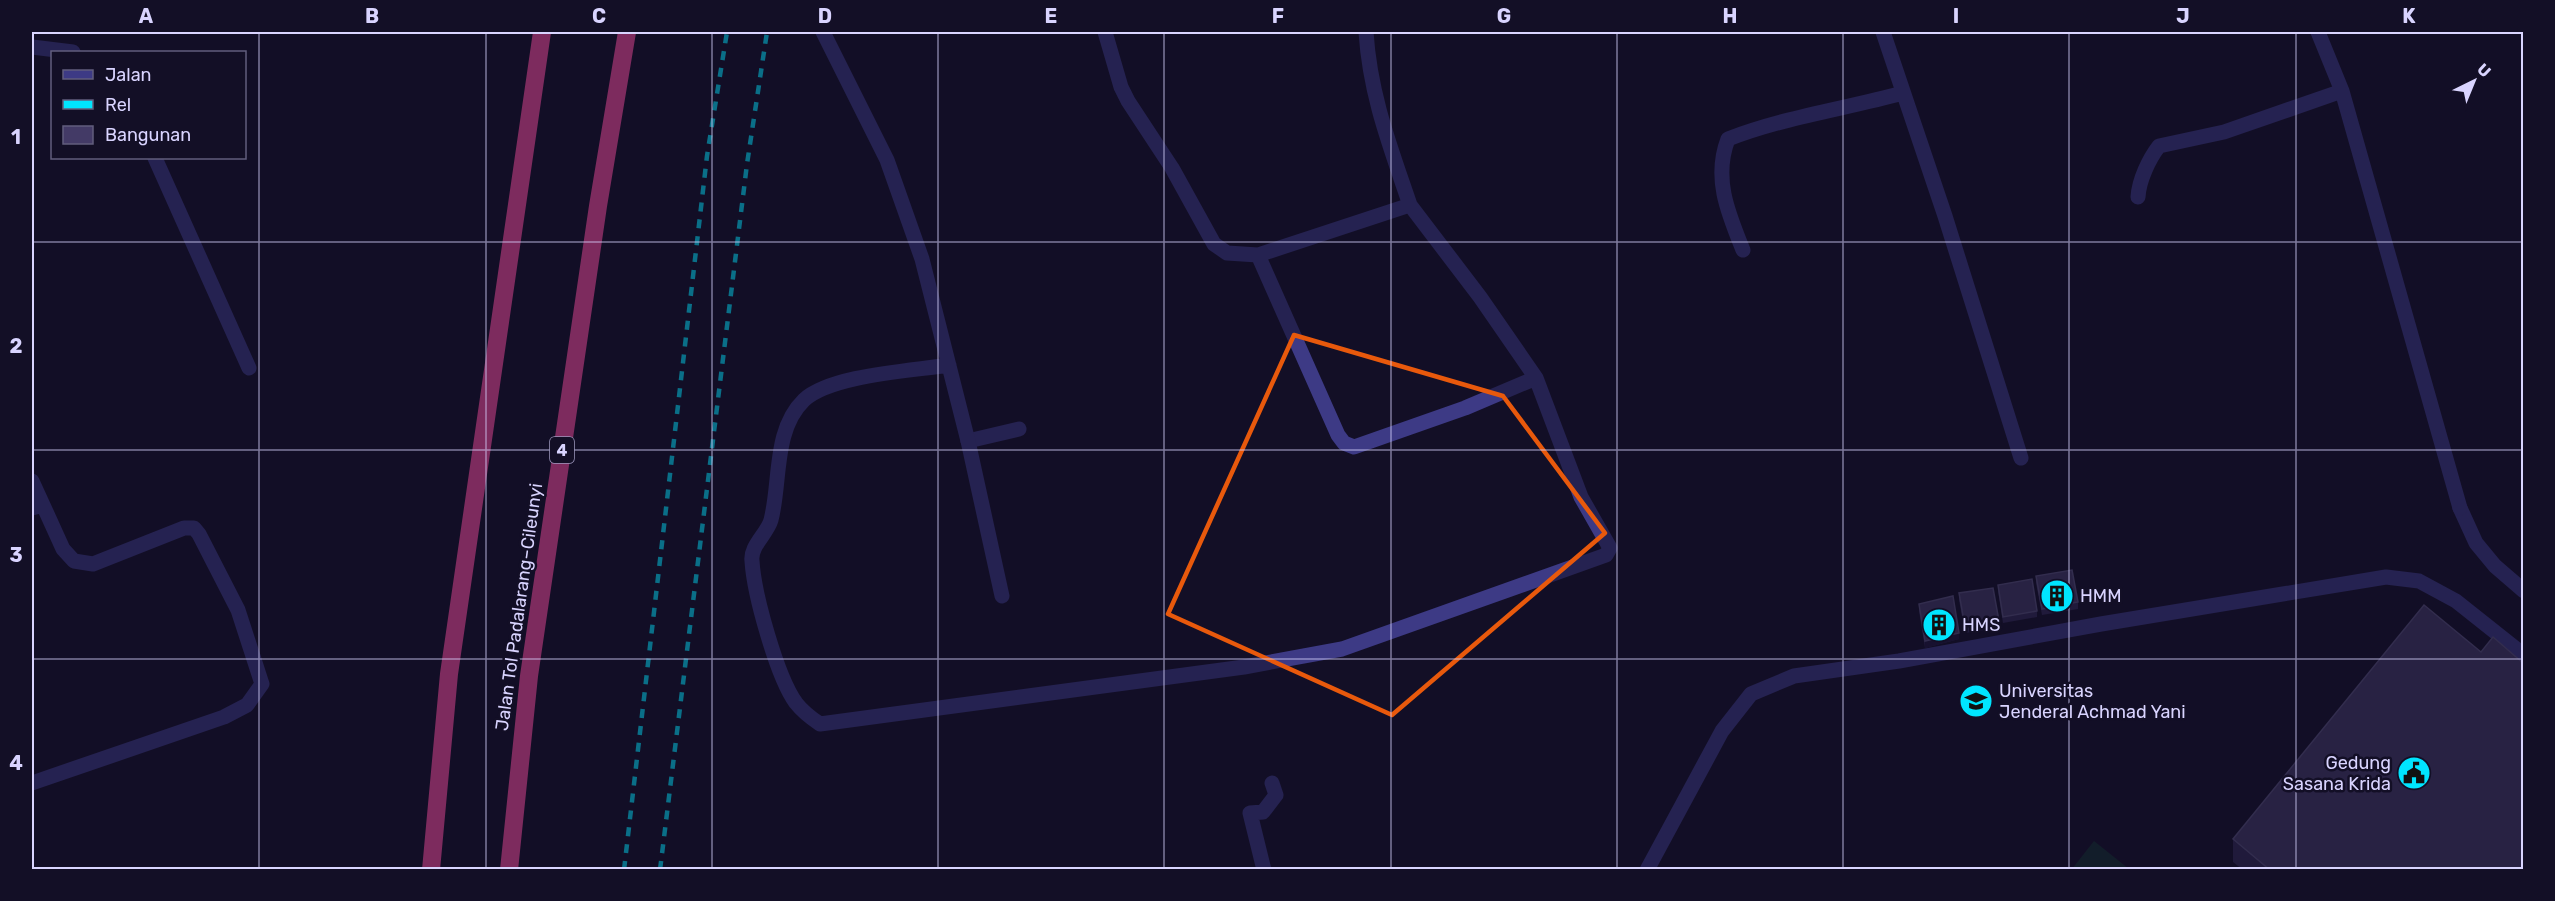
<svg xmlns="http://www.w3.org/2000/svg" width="2555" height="901" viewBox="0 0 2555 901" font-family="Rubik,sans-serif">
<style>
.green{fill:#12302f}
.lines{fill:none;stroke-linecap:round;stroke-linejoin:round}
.lane{stroke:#3d3a85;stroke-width:15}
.street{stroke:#3d3a85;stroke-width:15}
.highway{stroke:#ff4fa3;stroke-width:18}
.rail{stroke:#00e5ff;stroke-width:4.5;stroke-dasharray:9 8;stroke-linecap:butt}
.wall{fill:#312854}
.shaded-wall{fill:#1d163a}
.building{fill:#433a66;stroke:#5a527e;stroke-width:1.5}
.marked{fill:none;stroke:#e8590c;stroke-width:4.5;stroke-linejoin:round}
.grid{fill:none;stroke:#d9d4ff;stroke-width:1.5;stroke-opacity:0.55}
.labels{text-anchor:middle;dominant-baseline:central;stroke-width:5;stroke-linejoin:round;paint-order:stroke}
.shield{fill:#130f26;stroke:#9e99be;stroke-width:1.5}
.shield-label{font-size:16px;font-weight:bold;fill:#d9d4ff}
.poi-label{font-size:18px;fill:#d9d4ff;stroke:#130f26;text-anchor:start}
.street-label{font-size:18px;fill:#d9d4ff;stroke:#130f26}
.neatline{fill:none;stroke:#d9d4ff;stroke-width:2}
.grid-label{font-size:20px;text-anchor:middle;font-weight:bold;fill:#d9d4ff}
</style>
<rect width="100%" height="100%" fill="#130f26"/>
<path class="green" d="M 2094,841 L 2129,869 L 2072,869 Z"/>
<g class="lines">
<path class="lane" d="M 968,441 L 1019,429
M 2460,508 L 2476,543 L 2495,566 L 2524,591
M 1264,870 L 1250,813 L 1263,812 L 1276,795 L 1272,783
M 1647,870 L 1722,731 L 1751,694 L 1794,676 L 1899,661 L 2101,624 L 2386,577 L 2419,581 L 2456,601 L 2524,655"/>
<path class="street" d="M 823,32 L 887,160 L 922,259 L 968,441 L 1002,596
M 1105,32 L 1121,87 L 1128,101 L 1172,168 L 1214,244 L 1227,253 L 1258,255 L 1410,205 C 1390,146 1370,95 1366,32
M 1883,32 L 1945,216 L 2021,458
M 2318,32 L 2342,91 L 2460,508
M 32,47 L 73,52
M 155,158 L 249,368
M 2138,197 C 2139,180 2149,159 2159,146 L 2224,132 L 2342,91
M 1743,250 C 1728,213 1713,178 1728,139 C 1785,117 1844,109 1903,93
M 1258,255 L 1338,435 L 1344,443 L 1354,447 L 1465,408 L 1536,378
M 949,365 C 911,371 831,375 804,400 C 773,430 781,481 771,520 C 767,534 750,546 752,561 C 754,594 777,677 796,703 C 803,712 811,718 820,724 L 1244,667 L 1342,649 L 1606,555 L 1610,548 L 1581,497 L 1536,378 L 1480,297 L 1410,205
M 32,481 L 43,505
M 32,508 L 43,505 L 63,549 L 74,561 L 93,564 L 184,528 L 194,528 L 199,534 L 238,610 L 262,684 L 247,705 L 224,717 L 32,783"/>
<path class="highway" d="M 431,870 L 449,674 L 542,32
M 509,870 L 529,676 L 598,206 L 627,32"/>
<path class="rail" d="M 624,870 L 707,156 L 727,32
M 660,870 L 747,164 L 767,32"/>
</g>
<path class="wall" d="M 2036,576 L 2078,602 L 2078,609 L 2042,615 L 2036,583 Z
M 1998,585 L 2037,611 L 2037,617 L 2003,623 L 1998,591 Z
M 1959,593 L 1999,621 L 1999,628 L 1965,633 L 1959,600 Z
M 1919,604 L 1959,639 L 1925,648 L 1919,611 Z
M 2233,839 L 2523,870 L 2243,870 L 2233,862 Z"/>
<path class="shaded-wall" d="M 1959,633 L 1959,639 L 1925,648 L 1925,641 Z"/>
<path class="building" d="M 2072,570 L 2078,602 L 2042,609 L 2036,576 Z
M 2032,579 L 2037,611 L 2003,617 L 1998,585 Z
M 1993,588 L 1999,621 L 1965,627 L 1959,593 Z
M 1953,596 L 1959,633 L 1925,641 L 1919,604 Z
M 2424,605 L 2481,652 L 2493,637 L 2523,663 L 2523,868 L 2522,870 L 2270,870 L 2233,839 Z"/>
<path d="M0 0H2555V901H0ZM 1294,335 L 1503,396 L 1605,533 L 1392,715 L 1168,614 Z" fill="#130f26" fill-opacity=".55" fill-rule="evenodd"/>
<path class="marked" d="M 1294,335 L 1503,396 L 1605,533 L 1392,715 L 1168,614 Z"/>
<path class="grid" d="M 259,32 L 259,870M 486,32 L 486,870M 712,32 L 712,870M 938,32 L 938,870M 1164,32 L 1164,870M 1391,32 L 1391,870M 1617,32 L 1617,870M 1843,32 L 1843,870M 2069,32 L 2069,870M 2296,32 L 2296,870M 32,242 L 2524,242M 32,450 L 2524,450M 32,659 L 2524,659"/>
<defs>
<g id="building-disc" transform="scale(1.725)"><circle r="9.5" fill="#00e5ff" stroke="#130f26"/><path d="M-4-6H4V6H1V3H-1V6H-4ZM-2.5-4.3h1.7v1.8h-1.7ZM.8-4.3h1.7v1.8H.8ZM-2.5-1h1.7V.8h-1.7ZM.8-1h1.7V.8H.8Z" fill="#111"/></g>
<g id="university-disc" transform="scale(1.725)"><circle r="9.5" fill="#00e5ff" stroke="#130f26"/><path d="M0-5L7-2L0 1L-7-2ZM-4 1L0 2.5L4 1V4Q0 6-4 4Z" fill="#111"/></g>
<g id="civic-disc" transform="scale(1.725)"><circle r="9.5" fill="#00e5ff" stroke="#130f26"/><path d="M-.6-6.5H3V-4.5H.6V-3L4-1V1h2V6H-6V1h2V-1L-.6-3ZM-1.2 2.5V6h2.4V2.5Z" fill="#111"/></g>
</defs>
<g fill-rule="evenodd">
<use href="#building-disc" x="2057" y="596"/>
<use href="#building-disc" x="1939" y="625"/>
<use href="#university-disc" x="1976" y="701"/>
<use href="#civic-disc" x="2414" y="773"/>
</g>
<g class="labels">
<rect class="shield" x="550" y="437" width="24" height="26" rx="4.5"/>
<g class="shield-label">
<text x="562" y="450">4</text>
</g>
<g class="poi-label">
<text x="2080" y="596">HMM</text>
<text x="1962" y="625">HMS</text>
<text x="1999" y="691">Universitas<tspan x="1999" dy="21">Jenderal Achmad Yani</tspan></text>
<text x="2391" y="763" text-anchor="end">Gedung<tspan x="2391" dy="21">Sasana Krida</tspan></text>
</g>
<g class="street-label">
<text transform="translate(519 607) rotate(-82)">Jalan Tol Padalarang–Cileunyi</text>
</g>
</g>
<rect width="2555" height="901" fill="none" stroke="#130f26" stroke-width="66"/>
<rect x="51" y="51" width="195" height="108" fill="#130f26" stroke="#625e7d" stroke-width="1.5"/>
<rect x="63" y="70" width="30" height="9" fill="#3d3a85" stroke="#625e7d" stroke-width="1.5"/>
<text x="105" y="81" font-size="18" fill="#d9d4ff">Jalan</text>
<rect x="63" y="100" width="30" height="9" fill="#00e5ff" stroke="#625e7d" stroke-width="1.5"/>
<text x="105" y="111" font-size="18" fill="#d9d4ff">Rel</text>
<rect x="63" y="126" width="30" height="18" fill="#433a66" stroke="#625e7d" stroke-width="1.5"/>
<text x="105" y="141" font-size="18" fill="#d9d4ff">Bangunan</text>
<g transform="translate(2474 81) rotate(43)" stroke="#130f26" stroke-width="4.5" paint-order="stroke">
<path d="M0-4.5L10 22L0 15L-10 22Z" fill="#d9d4ff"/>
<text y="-9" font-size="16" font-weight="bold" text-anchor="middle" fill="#d9d4ff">U</text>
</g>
<rect x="33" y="33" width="2489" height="835" class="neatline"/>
<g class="grid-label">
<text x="146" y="23">A</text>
<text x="372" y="23">B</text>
<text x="599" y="23">C</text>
<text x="825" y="23">D</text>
<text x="1051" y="23">E</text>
<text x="1278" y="23">F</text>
<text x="1504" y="23">G</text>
<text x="1730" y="23">H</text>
<text x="1956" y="23">I</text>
<text x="2183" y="23">J</text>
<text x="2409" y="23">K</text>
<text x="16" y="144">1</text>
<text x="16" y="353">2</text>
<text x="16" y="562">3</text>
<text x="16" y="770">4</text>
</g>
</svg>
